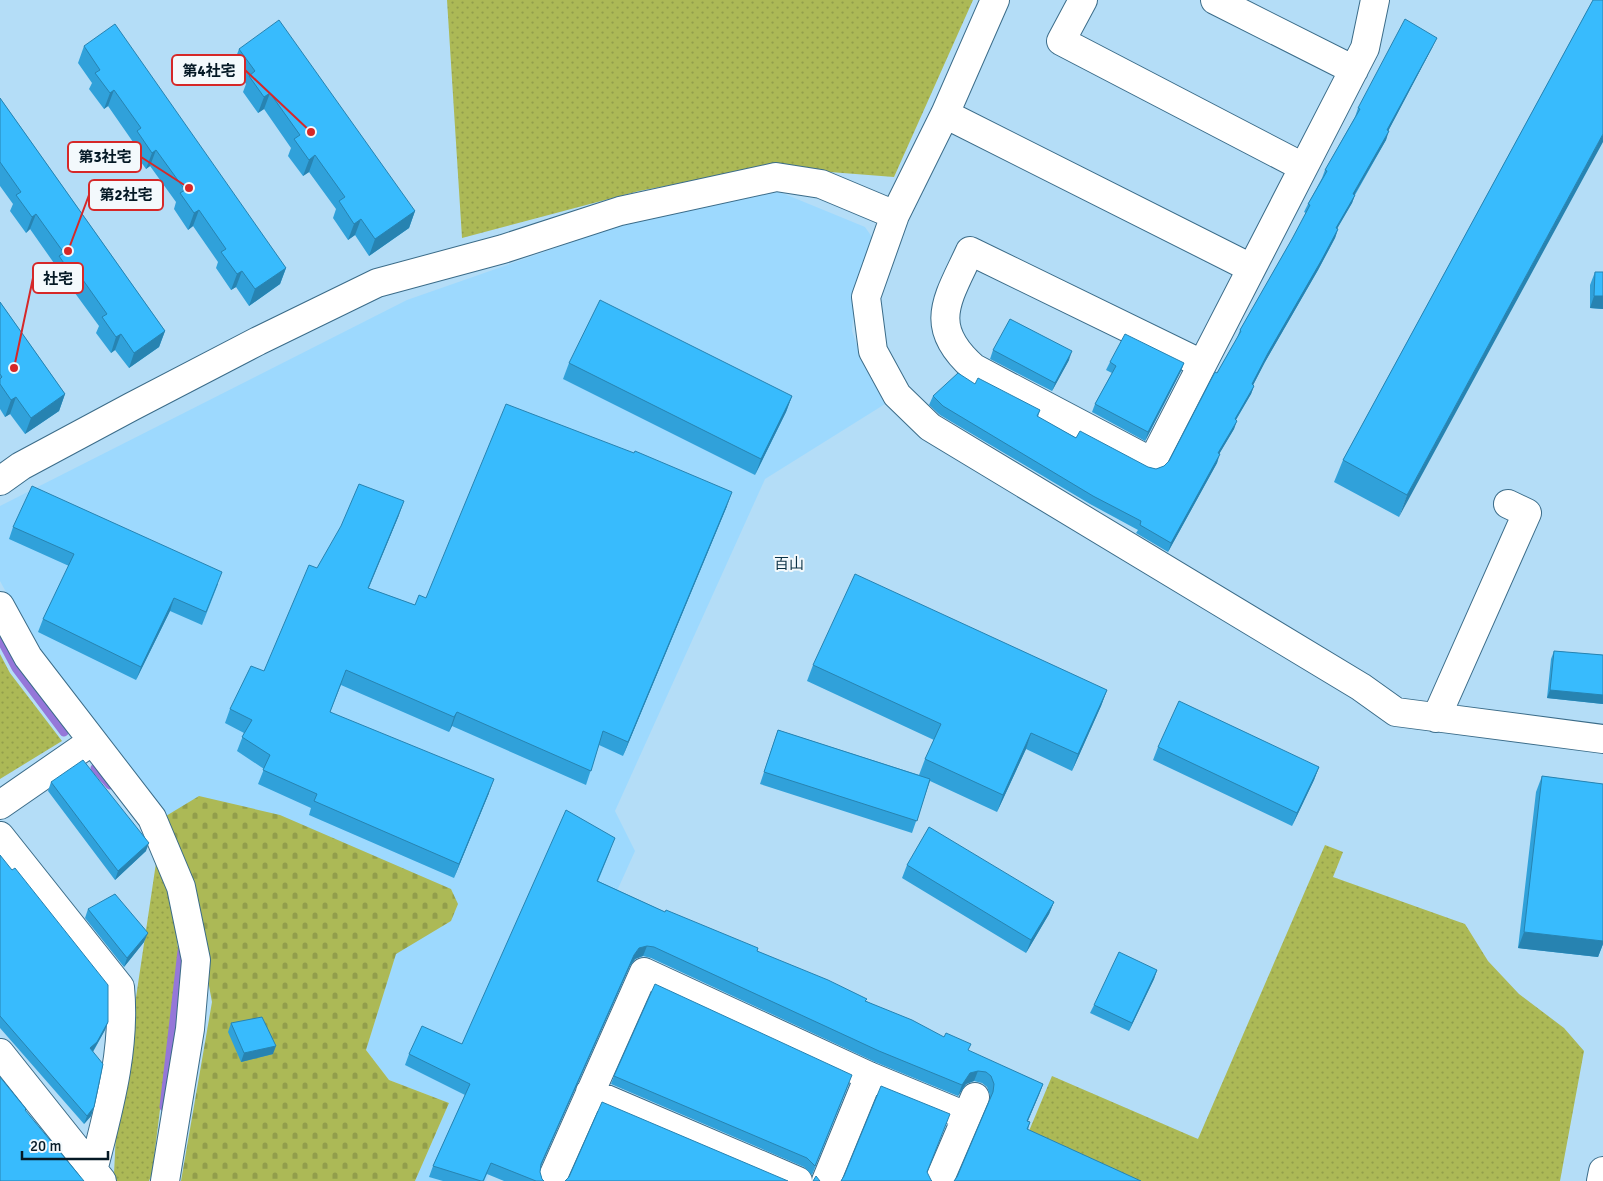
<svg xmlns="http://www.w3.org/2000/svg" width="1603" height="1181" viewBox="0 0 1603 1181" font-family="Signika,'Noto Sans JP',sans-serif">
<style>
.built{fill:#9dd9fe}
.grass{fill:url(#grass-dots)}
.cemetery{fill:url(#cemetery-stones)}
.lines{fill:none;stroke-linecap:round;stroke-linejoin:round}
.stream{stroke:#9577d9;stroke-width:9}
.minor-casing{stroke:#3b6c89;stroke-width:30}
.minor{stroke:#fff;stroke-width:28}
.wall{fill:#30a1da}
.shaded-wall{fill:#2783b1}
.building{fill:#38bbfd;stroke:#2783b1}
.labels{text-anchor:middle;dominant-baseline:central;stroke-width:4;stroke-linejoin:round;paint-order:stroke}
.neighbourhood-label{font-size:15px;fill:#0a3146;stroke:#f3f9fc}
.leader{fill:none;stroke:#d62828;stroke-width:2}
.callout-dot{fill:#d62828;stroke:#f3f9fc;stroke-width:2}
.callout{fill:#f3f9fc;stroke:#d62828;stroke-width:2}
.callout-label{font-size:15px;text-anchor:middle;font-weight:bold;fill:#051925}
</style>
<defs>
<pattern id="grass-dots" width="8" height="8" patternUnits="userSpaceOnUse" patternTransform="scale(1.25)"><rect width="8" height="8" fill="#acb956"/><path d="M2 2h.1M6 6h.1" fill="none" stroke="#929e4b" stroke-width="1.8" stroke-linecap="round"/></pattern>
<pattern id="cemetery-stones" width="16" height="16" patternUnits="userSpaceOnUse" patternTransform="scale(1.25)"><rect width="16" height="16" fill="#acb956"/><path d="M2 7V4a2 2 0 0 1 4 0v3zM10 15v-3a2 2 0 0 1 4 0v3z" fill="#929e4b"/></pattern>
</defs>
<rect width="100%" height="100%" fill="#b4ddf7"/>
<path class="built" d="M 770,188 L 865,227 L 872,237 L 856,284 L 852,331 L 864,366 L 885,404 L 765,479 L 615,811 L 635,851 L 486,1181 L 415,1181 L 449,1103 L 389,1080 L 366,1050 L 396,953 L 451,921 L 161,819 L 37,649 L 0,581 L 0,506 L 407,300 L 638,219 Z"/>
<path class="grass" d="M 447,0 L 973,0 L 894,177 L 766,167 L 639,191 L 462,238 Z
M 0,654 L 10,673 L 62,741 L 0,779 Z
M 1325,845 L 1343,852 L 1333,877 L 1465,924 L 1488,961 L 1519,994 L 1564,1028 L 1584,1051 L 1560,1181 L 1008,1181 L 1052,1076 L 1198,1139 Z
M 156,863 L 172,902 L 179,956 L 152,1174 L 149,1181 L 117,1181 L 114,1174 L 116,1132 Z"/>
<path class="cemetery" d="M 199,796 L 280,815 L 451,889 L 458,904 L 451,921 L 396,954 L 366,1050 L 389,1080 L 449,1103 L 415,1181 L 181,1181 L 212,1002 L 204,959 L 161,819 Z"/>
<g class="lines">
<path class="stream" d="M 0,638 L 16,668 L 64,732
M 95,768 L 110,785
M 164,1107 L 182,951"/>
<g class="minor-casing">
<path id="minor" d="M 995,0 L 945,114 L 895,215 L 866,297 L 873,351 L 897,395 L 930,427 L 1361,687 L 1396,712 L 1603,739
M 1083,0 L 1061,41 L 1303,167
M 1215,0 L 1354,70
M 945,114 L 1251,268
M 1202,364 L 970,251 C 948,299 926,326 974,368 L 1152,462 L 1365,48 L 1375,0
M 0,481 L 21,466 L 131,407 L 258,341 L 377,283 L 503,249 L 620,211 L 776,177 L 821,184 L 895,215
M 0,606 L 28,657 L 152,818 L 181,887 L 196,960 L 190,1029 L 165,1181
M 1436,718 L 1527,513 L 1508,504
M 0,805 L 91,742
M 0,836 L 120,987 C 126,1050 108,1111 93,1171
M 0,1053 L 102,1181
M 590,1092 L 798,1181
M 551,1181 L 644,972 L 869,1076 L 966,1116
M 826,1181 L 869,1076
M 939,1181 L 975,1097
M 1601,1181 L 1603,1171"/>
</g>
<use href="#minor" class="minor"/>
</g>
<path class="wall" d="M 1593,0 L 1399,517 L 1334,482 L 1343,460 Z
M 84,46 L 286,268 L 280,284 L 249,306 L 236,287 L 231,290 L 216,268 L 218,262 L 193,226 L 188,230 L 174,209 L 176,202 L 150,166 L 146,169 L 131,148 L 133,142 L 108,106 L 104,109 L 89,89 L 92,83 L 78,63 Z
M 1433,46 L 1388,131 L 1386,140 L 1355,195 L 1352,203 L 1337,229 L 1338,229 L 1335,238 L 1318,270 L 1265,362 L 1253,385 L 1254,386 L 1251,394 L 1236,420 L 1234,429 L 1219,454 L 1217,463 L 1168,552 L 1136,533 L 1138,530 L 1090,504 L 940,415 L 929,405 L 933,396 L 975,384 L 1040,410 L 1038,417 L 1076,438 L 1148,467 L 1156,469 L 1164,466 L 1169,461 L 1217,373 L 1237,338 L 1240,330 L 1292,239 L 1306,213 L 1304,212 L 1308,204 L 1322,178 L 1325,170 L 1355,117 L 1358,108 Z
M 239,49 L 415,211 L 409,228 L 369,256 L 355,235 L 348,240 L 333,218 L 336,209 L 309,172 L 303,176 L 288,156 L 291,148 L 264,109 L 258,113 L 243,92 L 246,84 L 233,65 Z
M 0,98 L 165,331 L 159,347 L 129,368 L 115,350 L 111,353 L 96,333 L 99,326 L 72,289 L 68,292 L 54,272 L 56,266 L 30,229 L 26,233 L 10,211 L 13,204 L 0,186 Z
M 1595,272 L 1603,272 L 1603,309 L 1590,308 L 1590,285 Z
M 0,302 L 65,394 L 59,411 L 25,434 L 10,414 L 5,417 L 0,409 Z
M 993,350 L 1069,360 L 1052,391 L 990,359 Z
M 1110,362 L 1184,363 L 1181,371 L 1145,441 L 1092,412 L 1095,404 L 1112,373 L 1106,370 Z
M 569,363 L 792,396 L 786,412 L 755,475 L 563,379 Z
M 727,506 L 623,756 L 599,745 L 586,785 L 452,726 L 449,732 L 341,685 L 330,712 L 489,793 L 454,878 L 309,815 L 311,808 L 258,784 L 264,769 L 237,751 L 244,733 L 225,723 L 230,709 L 264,671 L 399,515 L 368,588 L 415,605 L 426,598 Z
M 13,527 L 218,584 L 202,625 L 170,611 L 136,680 L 38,632 L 43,619 L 69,566 L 9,539 Z
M 1554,651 L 1603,655 L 1603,704 L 1547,698 L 1551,659 Z
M 813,665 L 1107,690 L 1101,706 L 1072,771 L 1026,749 L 997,812 L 930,781 L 912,833 L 760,784 L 778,730 L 919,775 L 925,759 L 934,740 L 807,681 Z
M 1158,747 L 1319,767 L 1314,780 L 1292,826 L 1153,760 Z
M 1542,776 L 1603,784 L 1603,944 L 1598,957 L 1518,948 L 1536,792 Z
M 51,782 L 146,851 L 115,880 L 48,791 Z
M 611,849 L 598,881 L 665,912 L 757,951 L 866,1001 L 968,1051 L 1043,1084 L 1028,1121 L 1030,1122 L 1028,1130 L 957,1177 L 990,1100 L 990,1095 L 987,1087 L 982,1083 L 974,1081 L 966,1084 L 958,1096 L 875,1062 L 651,958 L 643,956 L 635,959 L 630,966 L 540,1167 L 540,1172 L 542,1179 L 544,1181 L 504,1181 L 487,1174 L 484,1181 L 443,1181 L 429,1177 L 433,1166 L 465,1095 L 405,1065 L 409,1054 L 462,1044 Z
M 0,855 L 108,1022 L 105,1030 L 93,1052 L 94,1107 L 91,1116 L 84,1124 L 0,1028 Z
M 907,865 L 1054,902 L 1049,914 L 1026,953 L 902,878 Z
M 88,909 L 144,942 L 124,967 L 85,918 Z
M 1157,970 L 1154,979 L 1129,1031 L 1090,1013 L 1094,1005 Z
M 231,1023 L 273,1054 L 241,1062 L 228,1032 Z
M 614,1076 L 849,1084 L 812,1175 L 804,1167 L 611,1084 Z"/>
<path class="shaded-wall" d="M 1437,38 L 1433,46 L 1384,139 L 1387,130 Z
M 114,90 L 108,106 L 104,109 L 110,93 Z
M 270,93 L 264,109 L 258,113 L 264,97 Z
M 1389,131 L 1386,140 L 1350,202 L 1353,194 Z
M 1603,134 L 1603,142 L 1399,517 L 1407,495 Z
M 156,150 L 150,166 L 146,169 L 152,153 Z
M 315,155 L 309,172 L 303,176 L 309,160 Z
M 1355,195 L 1352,203 L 1332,237 L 1336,228 Z
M 199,210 L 193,226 L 188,230 L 194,213 Z
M 415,211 L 409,228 L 369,256 L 375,239 Z
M 36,214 L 30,229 L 26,233 L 32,217 Z
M 361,219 L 355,235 L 348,240 L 354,224 Z
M 1338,229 L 1335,238 L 1318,270 L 1265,362 L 1249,393 L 1252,384 L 1268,353 Z
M 286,268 L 280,284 L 249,306 L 255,289 Z
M 242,271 L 236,287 L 231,290 L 237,274 Z
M 78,273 L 72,289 L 68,292 L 73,276 Z
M 1594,296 L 1603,296 L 1603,309 L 1590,308 Z
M 165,331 L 159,347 L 129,368 L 134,353 Z
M 121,334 L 115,350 L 111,353 L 116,337 Z
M 1072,351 L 1069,360 L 1052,391 L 1055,383 Z
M 1184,363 L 1181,371 L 1145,441 L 1148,432 Z
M 1254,386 L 1251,394 L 1231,428 L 1235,419 Z
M 65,394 L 59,411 L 25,434 L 31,418 Z
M 792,396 L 786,412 L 755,475 L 761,459 Z
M 16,397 L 10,414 L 5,417 L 11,400 Z
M 1237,421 L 1234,429 L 1215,461 L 1218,453 Z
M 1220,454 L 1217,463 L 1168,552 L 1171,543 Z
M 732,492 L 727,506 L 623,756 L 628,742 Z
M 404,501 L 399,515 L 363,602 L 368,588 Z
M 174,598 L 170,611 L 136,680 L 141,667 Z
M 1107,690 L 1101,706 L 1072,771 L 1078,754 Z
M 1550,690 L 1603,695 L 1603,704 L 1547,698 Z
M 457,712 L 452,726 L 449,732 L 454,717 Z
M 1031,733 L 1026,749 L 997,812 L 1003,795 Z
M 1319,767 L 1314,780 L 1292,826 L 1297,813 Z
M 494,779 L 489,793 L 454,878 L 459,864 Z
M 149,843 L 146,851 L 115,880 L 118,871 Z
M 1054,902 L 1049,914 L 1026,953 L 1031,940 Z
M 1524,932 L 1603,941 L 1603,944 L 1598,957 L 1518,948 Z
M 148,933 L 144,942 L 124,967 L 127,958 Z
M 647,946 L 643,956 L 635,959 L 630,966 L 537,1175 L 541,1164 L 634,955 L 639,948 Z
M 1157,970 L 1154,979 L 1129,1031 L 1132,1023 Z
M 108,1022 L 105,1030 L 93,1051 L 87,1057 L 90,1048 Z
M 276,1046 L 273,1054 L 241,1062 L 244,1053 Z
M 978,1071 L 974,1081 L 966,1084 L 958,1096 L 962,1085 L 970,1073 Z
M 1043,1084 L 1039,1095 L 1023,1132 L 1027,1121 Z
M 94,1107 L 91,1116 L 84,1124 L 87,1116 Z"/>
<path class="building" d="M 1593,0 L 1603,0 L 1603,134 L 1407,495 L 1343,460 Z
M 1405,19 L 1437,38 L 1387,130 L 1389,131 L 1353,194 L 1355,195 L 1336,228 L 1338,229 L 1321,261 L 1268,353 L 1252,384 L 1254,386 L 1235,419 L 1237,421 L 1218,453 L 1220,454 L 1171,543 L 1140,525 L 1141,521 L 1093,496 L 943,406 L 933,396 L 958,373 L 975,384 L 978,378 L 1040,410 L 1037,416 L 1076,438 L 1080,431 L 1148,467 L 1156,469 L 1164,466 L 1169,461 L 1215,372 L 1217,373 L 1241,331 L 1240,330 L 1292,239 L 1310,205 L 1308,204 L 1327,171 L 1325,170 L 1360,109 L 1358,108 Z
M 279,20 L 415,211 L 375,239 L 361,219 L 354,224 L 339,201 L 345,197 L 315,155 L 309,160 L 294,139 L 300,135 L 270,93 L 264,97 L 249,76 L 255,71 L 239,49 Z
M 115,24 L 286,268 L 255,289 L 242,271 L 237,274 L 221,252 L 226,249 L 199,210 L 194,213 L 180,193 L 185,190 L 156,150 L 152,153 L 137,131 L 141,128 L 114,90 L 110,93 L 95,73 L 100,70 L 84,46 Z
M 0,98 L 165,331 L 134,353 L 121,334 L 116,337 L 102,317 L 107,314 L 78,273 L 73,276 L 59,256 L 64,253 L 36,214 L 32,217 L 16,195 L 21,192 L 0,162 Z
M 1595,272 L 1603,272 L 1603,296 L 1594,296 Z
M 600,300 L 792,396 L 761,459 L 569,363 Z
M 0,302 L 65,394 L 31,418 L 16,397 L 11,400 L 0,384 L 0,379 L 2,377 L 0,374 Z
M 1010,319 L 1072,351 L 1055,383 L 993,350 Z
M 1125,334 L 1184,363 L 1148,432 L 1095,404 L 1116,366 L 1110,362 Z
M 506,404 L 634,453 L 635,451 L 732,492 L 628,742 L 603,731 L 591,771 L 457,712 L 454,717 L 346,670 L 330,712 L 494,779 L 459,864 L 314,801 L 317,794 L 263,770 L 270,755 L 242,737 L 252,720 L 230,709 L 251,666 L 264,671 L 309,565 L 317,568 L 341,526 L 359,484 L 404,501 L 368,588 L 415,605 L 419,595 L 426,598 Z
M 32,486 L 222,572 L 206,612 L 174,598 L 141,667 L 43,619 L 74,554 L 13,527 Z
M 855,574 L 1107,690 L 1078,754 L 1031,733 L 1003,795 L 925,759 L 941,724 L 813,665 Z
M 1554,651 L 1603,655 L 1603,695 L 1550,690 Z
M 1179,701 L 1319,767 L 1297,813 L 1158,747 Z
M 778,730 L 930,779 L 917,821 L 764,772 Z
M 83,760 L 149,843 L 118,871 L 51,782 Z
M 1542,776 L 1603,784 L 1603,941 L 1524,932 Z
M 566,810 L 615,838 L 597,881 L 665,912 L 666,910 L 758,948 L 757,951 L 828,980 L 867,999 L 865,1001 L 912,1020 L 944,1037 L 946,1033 L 971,1044 L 968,1050 L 1043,1084 L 1027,1121 L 1030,1122 L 1027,1129 L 1141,1181 L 954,1181 L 957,1177 L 993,1092 L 994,1084 L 991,1076 L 986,1072 L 978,1071 L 970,1073 L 962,1085 L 879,1051 L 654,947 L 647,946 L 639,948 L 634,955 L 541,1164 L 540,1172 L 542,1179 L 544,1181 L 536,1181 L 491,1163 L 483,1181 L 481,1181 L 433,1166 L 470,1084 L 409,1054 L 422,1026 L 462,1044 Z
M 929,827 L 1054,902 L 1031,940 L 907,865 Z
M 0,855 L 12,870 L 15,868 L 108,985 L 108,1022 L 97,1042 L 90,1048 L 103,1064 L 94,1107 L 87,1116 L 0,1016 Z
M 115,894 L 148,933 L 127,958 L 88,909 Z
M 1119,952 L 1157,970 L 1132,1023 L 1094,1005 Z
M 655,984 L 852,1075 L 815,1166 L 807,1158 L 614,1076 Z
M 262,1017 L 276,1046 L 244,1053 L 231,1023 Z
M 0,1077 L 26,1109 L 25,1110 L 84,1181 L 0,1181 Z
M 881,1086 L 950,1114 L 927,1172 L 931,1180 L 932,1181 L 841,1181 L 844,1176 Z
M 602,1102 L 788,1181 L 565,1181 L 569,1177 Z
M 816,1176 L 820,1181 L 813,1181 Z"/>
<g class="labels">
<g class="neighbourhood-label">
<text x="789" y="564">百山</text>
</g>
</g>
<path class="leader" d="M311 132L245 70M189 188L141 157M68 251L89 195M14 368L33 278"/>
<g class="callout-dot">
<circle cx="311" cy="132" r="5"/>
<circle cx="189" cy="188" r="5"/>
<circle cx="68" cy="251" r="5"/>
<circle cx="14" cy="368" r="5"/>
</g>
<g class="callout">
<rect x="172" y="55" width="73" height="30" rx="5"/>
<rect x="68" y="142" width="73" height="30" rx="5"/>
<rect x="89" y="180" width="74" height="30" rx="5"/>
<rect x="33" y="263" width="50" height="30" rx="5"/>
</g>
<g class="callout-label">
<text x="209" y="76">第4社宅</text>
<text x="105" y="162">第3社宅</text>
<text x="126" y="200">第2社宅</text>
<text x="58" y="284">社宅</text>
</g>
<path d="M22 1151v8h86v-8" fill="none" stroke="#051925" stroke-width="2.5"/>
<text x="30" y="1151" font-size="15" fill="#051925" stroke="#f3f9fc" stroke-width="4" paint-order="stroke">20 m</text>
</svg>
